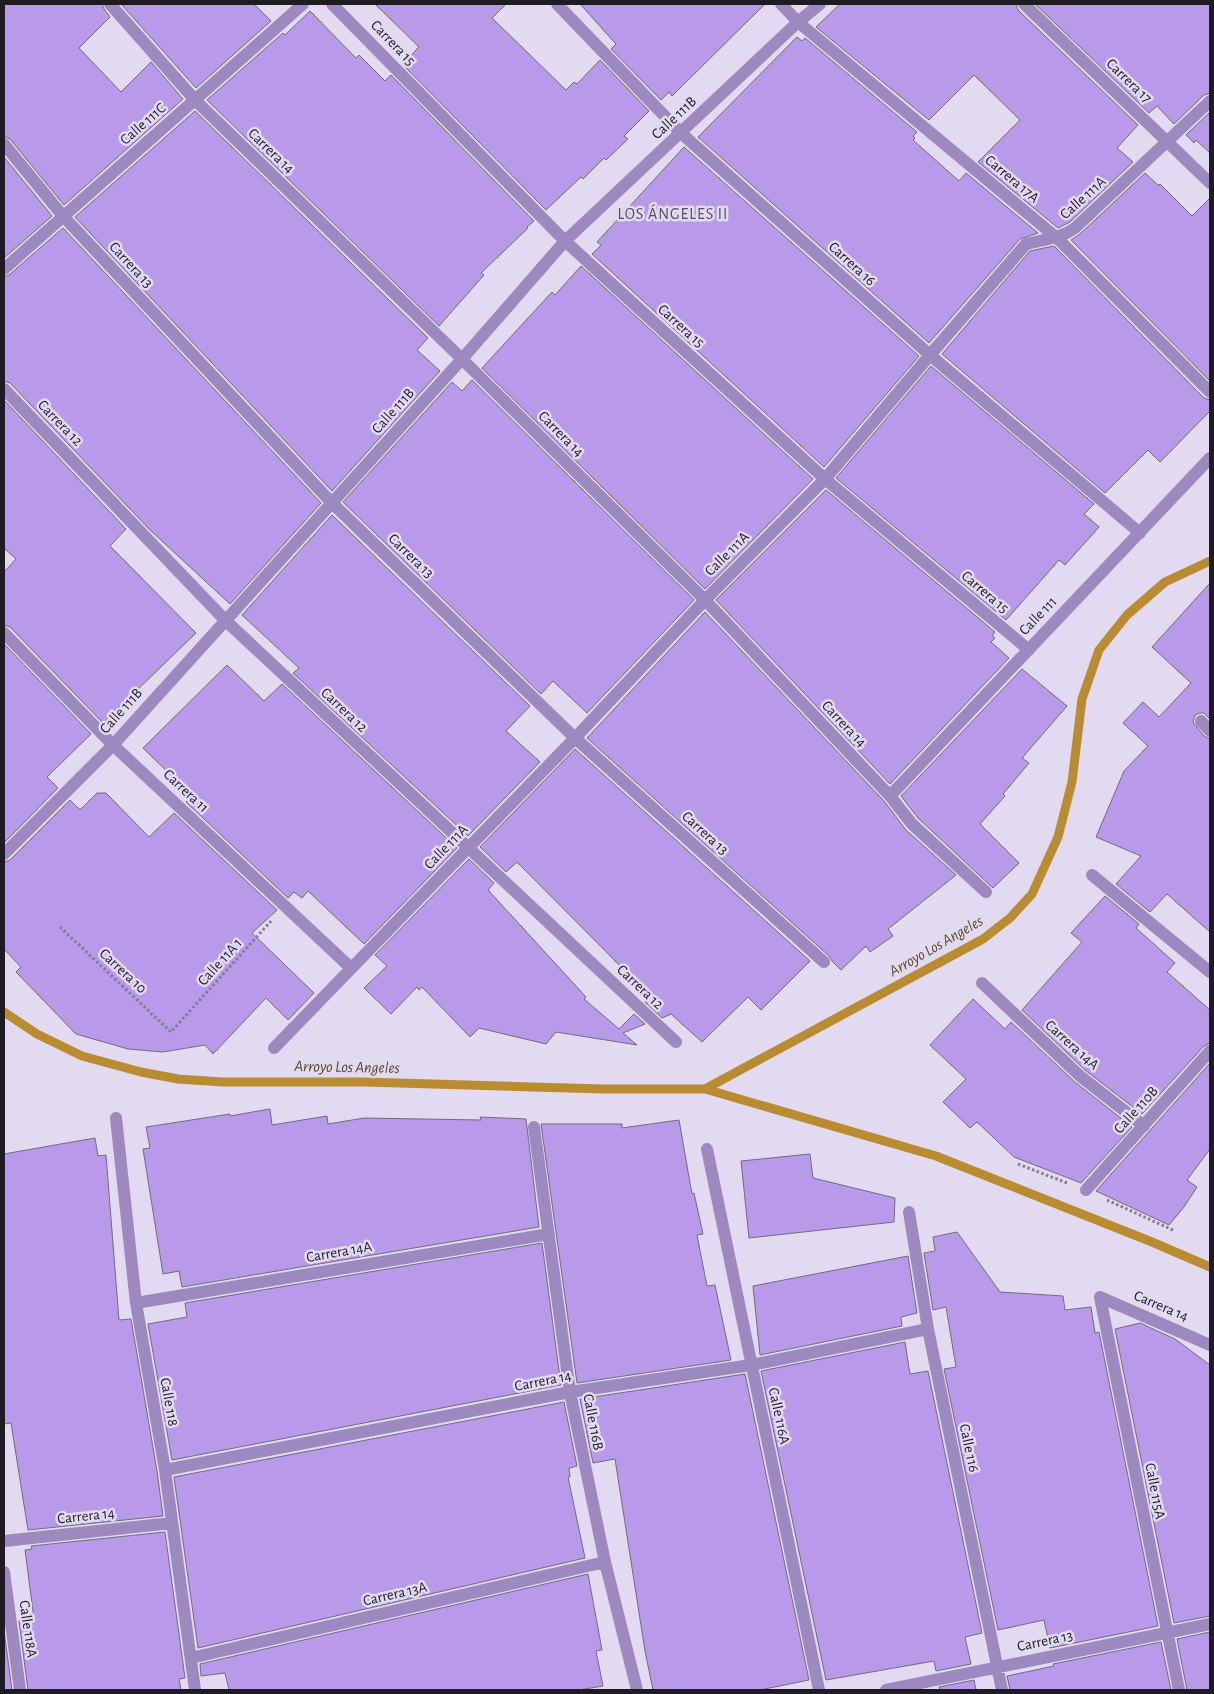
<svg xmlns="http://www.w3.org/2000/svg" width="1214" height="1694" viewBox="0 0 1214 1694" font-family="'Alegreya Sans',sans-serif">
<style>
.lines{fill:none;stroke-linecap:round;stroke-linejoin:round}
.stream{stroke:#ba8c32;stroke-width:9}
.building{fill:#b899ea;stroke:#726b7f}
.path{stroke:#837d8d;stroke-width:3;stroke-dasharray:2.5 2.5;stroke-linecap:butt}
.minor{stroke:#9d89bf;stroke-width:12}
.labels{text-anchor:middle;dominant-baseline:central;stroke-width:5;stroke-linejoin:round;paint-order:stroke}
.street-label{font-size:15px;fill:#1e1b23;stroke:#e2daf1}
.neighbourhood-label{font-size:16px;letter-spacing:1px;fill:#554e61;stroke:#e2daf1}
.water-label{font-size:16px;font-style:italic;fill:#594621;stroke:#e2daf1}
</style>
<rect width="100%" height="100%" fill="#e2daf1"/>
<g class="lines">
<path class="stream" d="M 4,1012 L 37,1034 L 82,1056 L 141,1072 L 178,1079 L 223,1082 L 364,1082 L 603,1089 L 705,1089 L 936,1156 L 1152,1242 L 1210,1267
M 705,1089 L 983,939 L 1010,918 L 1032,894 L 1058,837 L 1072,782 L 1082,699 L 1099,650 L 1127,615 L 1165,582 L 1210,561"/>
</g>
<path class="building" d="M 4,4 L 102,4 L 104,9 L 110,17 L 79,48 L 121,92 L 151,62 L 183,99 L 64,205 L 10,139 L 4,136 Z
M 121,4 L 254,4 L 271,21 L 196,88 Z
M 375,4 L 506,4 L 492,18 L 566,90 L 574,82 L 577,84 L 600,60 L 649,111 L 624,136 L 628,139 L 606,160 L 604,158 L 583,179 L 581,177 L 546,210 L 402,64 L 419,47 Z
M 580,4 L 765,4 L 672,96 L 669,92 L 661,100 L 611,49 L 616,44 Z
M 840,4 L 1016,4 L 1018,10 L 1138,125 L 1117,148 L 1133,162 L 1070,222 L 1058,228 L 978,162 L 1020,120 L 974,75 L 929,120 L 816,27 Z
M 1035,4 L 1210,4 L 1210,93 L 1204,95 L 1174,124 L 1157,106 L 1149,113 Z
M 310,11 L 356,58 L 359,55 L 385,81 L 391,75 L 534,221 L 527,227 L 528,228 L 481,273 L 484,275 L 439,326 L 207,100 L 283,33 L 285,35 Z
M 797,37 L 802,41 L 805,38 L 917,132 L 913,136 L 915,138 L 913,140 L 959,181 L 966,173 L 1038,233 L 1020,239 L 929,343 L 698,137 Z
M 195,111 L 428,338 L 417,350 L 440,371 L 332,491 L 75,217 Z
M 1210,112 L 1210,153 L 1196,140 L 1194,143 L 1186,135 Z
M 684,147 L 919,356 L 824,467 L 592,254 L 601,245 L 597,242 Z
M 4,157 L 52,216 L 4,258 Z
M 1145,173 L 1159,186 L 1160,184 L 1192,216 L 1210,198 L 1210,381 L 1071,240 L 1080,234 Z
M 63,228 L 321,503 L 230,604 L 150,530 L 10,383 L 4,381 L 4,277 L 9,275 Z
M 1054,246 L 1204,398 L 1210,400 L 1210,411 L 1160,462 L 1148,450 L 1105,493 L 942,354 L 1030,251 Z
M 581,266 L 813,479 L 705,589 L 482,368 L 552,292 L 555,295 Z
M 931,366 L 1094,504 L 1084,514 L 1099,527 L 1065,565 L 1059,560 L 1006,620 L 836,478 Z
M 472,380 L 694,600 L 587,713 L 553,681 L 541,694 L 343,502 L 452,382 L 462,391 Z
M 4,400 L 126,529 L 110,546 L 196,633 L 103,723 L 10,627 L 4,625 L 4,572 L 16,559 L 4,548 Z
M 826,490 L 995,632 L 992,636 L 995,638 L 991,642 L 1009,658 L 890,784 L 716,600 Z
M 332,515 L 530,706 L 506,731 L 540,762 L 468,836 L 293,673 L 299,668 L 242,615 Z
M 1210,583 L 1210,719 L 1204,713 L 1200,713 L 1195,715 L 1193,722 L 1204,736 L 1210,739 L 1210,932 L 1167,894 L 1150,912 L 1116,884 L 1141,856 L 1096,837 L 1124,771 L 1148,746 L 1123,723 L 1143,702 L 1159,717 L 1191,683 L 1152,647 Z
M 705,612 L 884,801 L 906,830 L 956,875 L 888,929 L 893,936 L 870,952 L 866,946 L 841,970 L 832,961 L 829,956 L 587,738 Z
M 4,644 L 91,734 L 47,777 L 58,788 L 4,843 Z
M 227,665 L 264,701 L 282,684 L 457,848 L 364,944 L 308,891 L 302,898 L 294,892 L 288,898 L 186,802 L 189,799 L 179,789 L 182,786 L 143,748 Z
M 1022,669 L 1067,706 L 1022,758 L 1029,763 L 1003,794 L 1005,796 L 980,824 L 1019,863 L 993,888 L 918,818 L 901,796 Z
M 575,749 L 810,961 L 761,1010 L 748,997 L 702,1042 L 671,1014 L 662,1018 L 645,1002 L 651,997 L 517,862 L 506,872 L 480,847 Z
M 97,793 L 106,793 L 149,837 L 174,813 L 277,910 L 252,933 L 314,993 L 288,1020 L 266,998 L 213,1054 L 205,1045 L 163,1052 L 128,1049 L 76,1034 L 16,972 L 21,967 L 4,949 L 4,862 L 10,860 L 70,800 L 80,810 Z
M 469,859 L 494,883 L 488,890 L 586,997 L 584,999 L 619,1029 L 634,1014 L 645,1024 L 623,1033 L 637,1045 L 556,1032 L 546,1044 L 479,1028 L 470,1037 L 422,987 L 419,990 L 417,987 L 391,1014 L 364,988 L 387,966 L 375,955 Z
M 1105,896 L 1139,924 L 1136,928 L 1175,963 L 1167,972 L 1210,1010 L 1210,1043 L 1204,1046 L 1142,1114 L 1085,1070 L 1022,1010 L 1082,942 L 1071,933 Z
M 973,999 L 1005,1029 L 1011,1022 L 1075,1082 L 1132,1127 L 1081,1183 L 1014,1157 L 977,1122 L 970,1128 L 943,1102 L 966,1079 L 930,1045 Z
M 1210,1063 L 1210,1149 L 1187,1180 L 1197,1187 L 1184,1207 L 1169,1225 L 1096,1191 Z
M 270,1109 L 272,1125 L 327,1116 L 328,1124 L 364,1118 L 481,1120 L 480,1117 L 526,1119 L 539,1227 L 182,1287 L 179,1271 L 163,1274 L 143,1149 L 150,1148 L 146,1127 L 230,1114 L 230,1116 Z
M 679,1120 L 692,1194 L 694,1193 L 703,1234 L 697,1235 L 707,1286 L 715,1285 L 731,1360 L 577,1383 L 541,1124 L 622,1124 L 622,1128 Z
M 95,1138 L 98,1156 L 106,1155 L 119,1320 L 131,1319 L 157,1471 L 163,1516 L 28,1530 L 11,1423 L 4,1424 L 4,1154 Z
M 810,1154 L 813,1178 L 895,1198 L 894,1222 L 749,1238 L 741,1161 Z
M 957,1232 L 1000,1292 L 1063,1296 L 1065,1310 L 1091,1307 L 1095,1333 L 1099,1332 L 1158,1626 L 1050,1648 L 1044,1620 L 998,1630 L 944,1369 L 956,1367 L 946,1307 L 933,1310 L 924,1253 L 935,1251 L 933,1237 Z
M 542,1243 L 561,1385 L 172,1460 L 148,1324 L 187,1317 L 185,1303 Z
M 908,1256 L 917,1313 L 901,1317 L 902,1326 L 760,1355 L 753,1286 Z
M 1140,1323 L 1175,1339 L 1210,1365 L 1210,1616 L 1174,1623 L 1115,1329 Z
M 905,1342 L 910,1374 L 928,1371 L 982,1633 L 965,1637 L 971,1664 L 936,1671 L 934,1661 L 826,1680 L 761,1371 Z
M 745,1374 L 809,1680 L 760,1690 L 653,1690 L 645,1651 L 615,1459 L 593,1463 L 580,1399 Z
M 564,1402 L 577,1466 L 569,1468 L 570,1477 L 568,1477 L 585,1558 L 198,1648 L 174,1477 Z
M 165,1532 L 185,1678 L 179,1679 L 181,1690 L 28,1690 L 19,1621 L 34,1619 L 25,1550 L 32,1549 L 31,1546 Z
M 588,1574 L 602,1650 L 596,1651 L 603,1686 L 579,1690 L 229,1690 L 225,1673 L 201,1676 L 200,1664 Z
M 4,1631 L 12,1690 L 4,1690 Z
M 1210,1632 L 1210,1690 L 1187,1690 L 1177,1639 Z
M 1161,1642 L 1171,1690 L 1010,1690 L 1007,1676 L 1054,1666 L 1053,1664 Z
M 974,1680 L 976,1690 L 940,1690 L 939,1687 Z"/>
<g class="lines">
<path class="path" d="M 60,927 L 171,1032 L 271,921
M 1018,1164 L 1067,1183
M 1107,1200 L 1175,1231"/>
<path class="minor" d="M 110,4 L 195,100 L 462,359 L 705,600 L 890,796 L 912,824 L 986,892
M 332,4 L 565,241 L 825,479 L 1029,650
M 557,4 L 681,133 L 930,355 L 1140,533
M 781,4 L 798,22 L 1057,238 L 1210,392
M 1024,4 L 1210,183
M 4,144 L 63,216 L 331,502 L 575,738 L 824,962
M 4,269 L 303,4
M 4,389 L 225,620 L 676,1042
M 4,633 L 113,745 L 351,968
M 1201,721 L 1210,731
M 890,796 L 1210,458
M 4,854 L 113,745 L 462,359 L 565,241 L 798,22 L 820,4
M 1092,875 L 1210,972
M 982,983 L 1080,1076 L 1144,1126
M 274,1048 L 575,738 L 705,600 L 825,479 L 930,355 L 1026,244 C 1044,239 1060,239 1075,228 L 1210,101
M 116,1118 L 136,1303 L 165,1470 L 195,1690
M 534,1127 L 570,1392 L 605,1562 L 637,1690
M 707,1149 L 819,1690
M 1086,1190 L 1210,1051
M 909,1212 L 928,1329 L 1002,1690
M 1100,1297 L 1179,1690
M 1100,1297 L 1210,1345
M 136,1303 L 549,1234
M 165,1470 L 570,1392 L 751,1365 L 928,1329
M 4,1541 L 172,1523
M 4,1572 L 20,1690
M 191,1658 L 605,1562
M 886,1690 L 1210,1624"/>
</g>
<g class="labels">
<g class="street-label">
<text transform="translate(393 43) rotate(46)">Carrera 15</text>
<text transform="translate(1129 81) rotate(44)">Carrera 17</text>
<text transform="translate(674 118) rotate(-43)">Calle 111B</text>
<text transform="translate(143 124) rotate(-41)">Calle 111C</text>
<text transform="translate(271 151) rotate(44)">Carrera 14</text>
<text transform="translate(1012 179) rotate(40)">Carrera 17A</text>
<text transform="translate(1083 198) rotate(-42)">Calle 111A</text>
<text transform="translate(852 264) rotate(42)">Carrera 16</text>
<text transform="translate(131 265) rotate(47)">Carrera 13</text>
<text transform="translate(681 326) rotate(42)">Carrera 15</text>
<text transform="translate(393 411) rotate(-48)">Calle 111B</text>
<text transform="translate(60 423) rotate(46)">Carrera 12</text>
<text transform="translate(561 434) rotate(45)">Carrera 14</text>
<text transform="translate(727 554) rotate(-45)">Calle 111A</text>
<text transform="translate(411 556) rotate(44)">Carrera 13</text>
<text transform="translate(985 592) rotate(40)">Carrera 15</text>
<text transform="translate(1038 616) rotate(-46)">Calle 111</text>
<text transform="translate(344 710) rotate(43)">Carrera 12</text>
<text transform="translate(121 711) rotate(-48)">Calle 111B</text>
<text transform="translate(844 724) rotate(47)">Carrera 14</text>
<text transform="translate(186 791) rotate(43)">Carrera 11</text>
<text transform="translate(705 833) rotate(42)">Carrera 13</text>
<text transform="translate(446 847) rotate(-46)">Calle 111A</text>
<text transform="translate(220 962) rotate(-48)">Calle 11A 1</text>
<text transform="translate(123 971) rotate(43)">Carrera 10</text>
<text transform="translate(640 987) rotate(43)">Carrera 12</text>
<text transform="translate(1072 1045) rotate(42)">Carrera 14A</text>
<text transform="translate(1136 1110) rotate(-48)">Calle 110B</text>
<text transform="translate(339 1252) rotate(-10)">Carrera 14A</text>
<text transform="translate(1161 1306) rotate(23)">Carrera 14</text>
<text transform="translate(543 1381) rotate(-11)">Carrera 14</text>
<text transform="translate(169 1402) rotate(80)">Calle 118</text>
<text transform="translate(779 1416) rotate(78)">Calle 116A</text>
<text transform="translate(593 1422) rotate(79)">Calle 116B</text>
<text transform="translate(969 1448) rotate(78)">Calle 116</text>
<text transform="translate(1155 1491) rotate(79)">Calle 115A</text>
<text transform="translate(86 1516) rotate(-6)">Carrera 14</text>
<text transform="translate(395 1594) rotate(-13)">Carrera 13A</text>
<text transform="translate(28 1629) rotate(82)">Calle 118A</text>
<text transform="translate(1045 1641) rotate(-12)">Carrera 13</text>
</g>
<g class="neighbourhood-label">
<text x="673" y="214">LOS ÁNGELES II</text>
</g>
<g class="water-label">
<text transform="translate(936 946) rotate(-30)">Arroyo Los Angeles</text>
<text transform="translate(347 1067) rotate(1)">Arroyo Los Angeles</text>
</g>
</g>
<rect width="1214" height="1694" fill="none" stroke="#1e1b23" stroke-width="10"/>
</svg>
